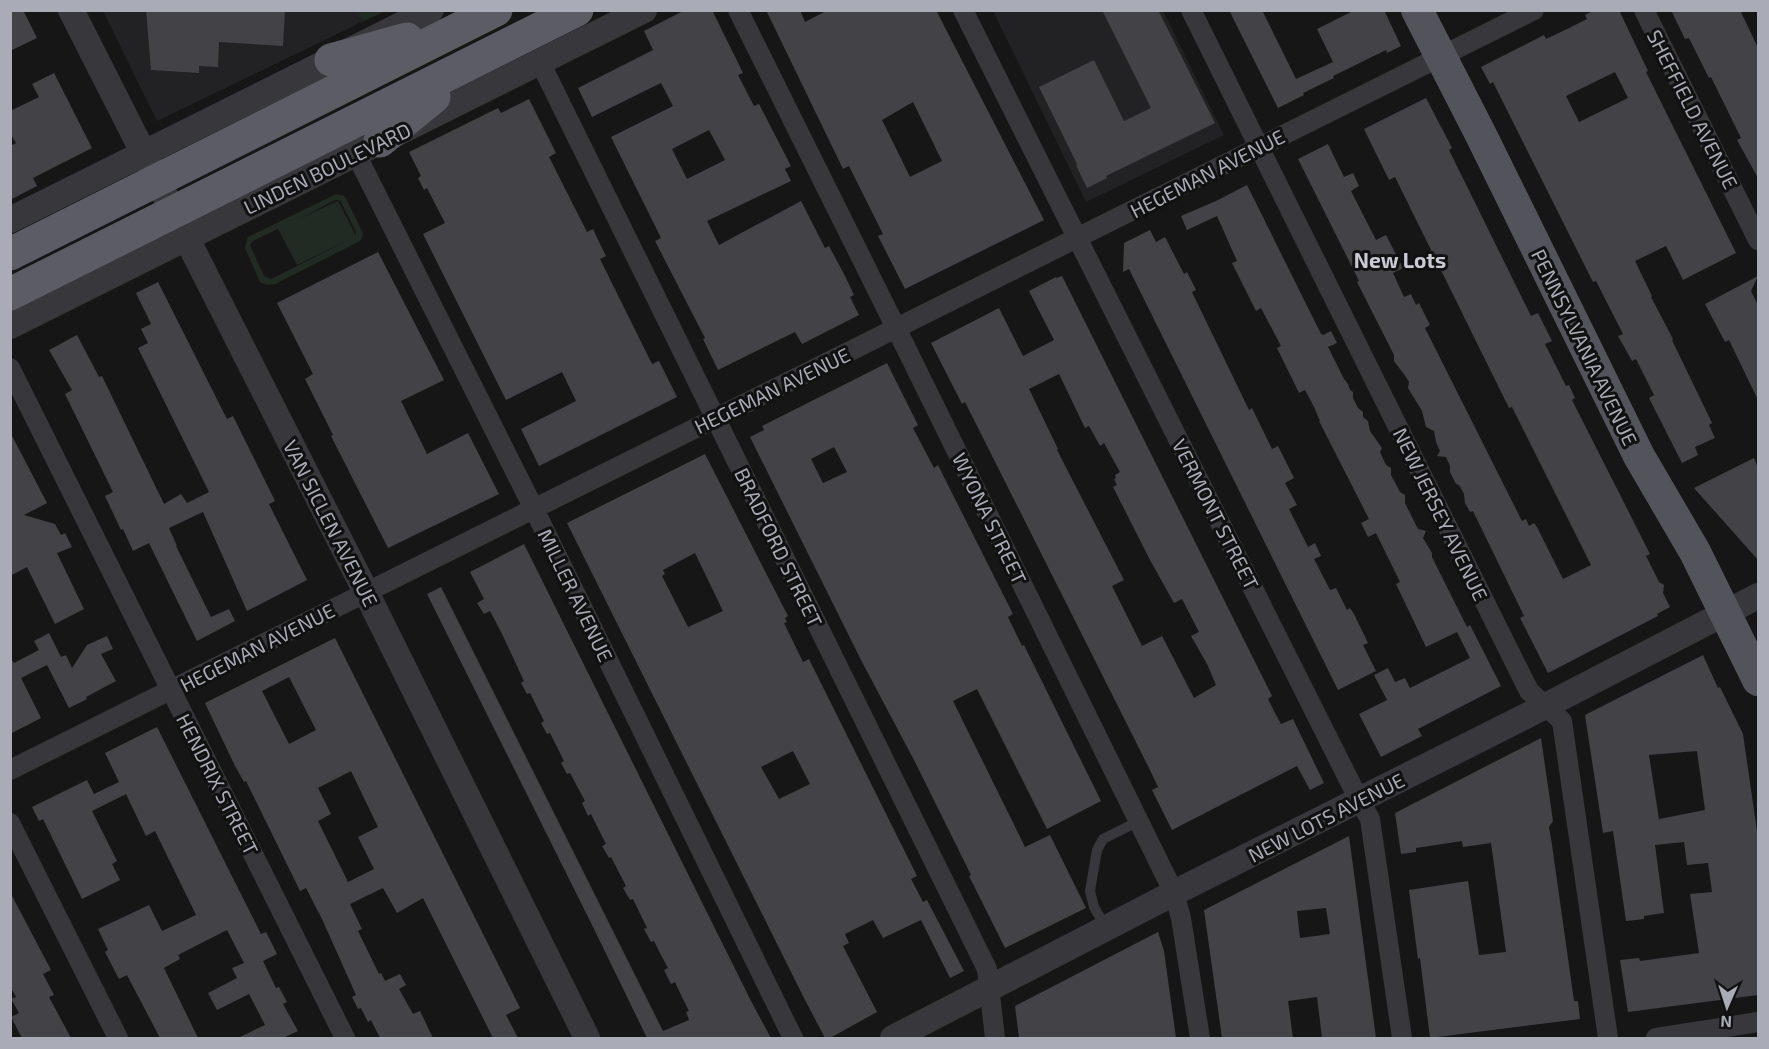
<svg xmlns="http://www.w3.org/2000/svg" width="1769" height="1049" viewBox="0 0 1769 1049" font-family="'Exo 2',sans-serif">
<style>
.built{fill:#222224}
.green{fill:#222a24;fill-rule:evenodd}
.building{fill:#434347;fill-rule:evenodd}
.lines{fill:none;stroke-linecap:round;stroke-linejoin:round}
.service{stroke:#37373c;stroke-width:10}
.minor{stroke:#37373c;stroke-width:20}
.tertiary{stroke:#37373c;stroke-width:26}
.primary{stroke:#53545b;stroke-width:32}
.trunk{stroke:#5b5c64;stroke-width:33}
.labels{text-anchor:middle;dominant-baseline:central;stroke-width:6;stroke-linejoin:round;paint-order:stroke}
.street-label{font-size:20px;fill:#a9abb6;stroke:#111112}
.neighbourhood-label{font-size:21px;font-weight:bold;fill:#c9cad3;stroke:#111112}
</style>
<rect width="100%" height="100%" fill="#161617"/>
<path class="built" d="M 357,10 L 364,21 L 157,121 L 103,11 Z
M 993,11 L 1163,11 L 1224,135 L 1086,202 Z"/>
<path class="green" d="M 357,11 L 386,11 L 364,21 Z
M 336,194 L 344,196 L 346,198 L 362,231 C 364,236 362,239 358,242 L 275,284 L 267,285 L 260,282 L 245,248 L 248,237 ZM 335,200 L 339,200 L 341,202 L 356,232 L 356,236 L 338,201 L 299,219 ZM 278,229 L 297,265 L 355,237 L 271,279 L 264,276 L 250,245 L 253,241 Z"/>
<path class="building" d="M 10,10 L 23,10 L 37,38 L 10,51 Z
M 146,10 L 285,10 L 283,46 L 219,42 L 218,67 L 199,66 L 199,73 L 151,70 Z
M 685,10 L 712,10 L 743,73 L 738,75 L 754,106 L 759,104 L 791,166 L 785,169 L 791,181 L 707,221 L 719,245 L 801,201 L 825,248 L 829,246 L 845,276 L 854,295 L 850,297 L 859,315 L 802,344 L 795,332 L 718,370 L 703,339 L 705,338 L 655,241 L 661,238 L 611,137 L 673,106 L 661,83 L 592,117 L 578,88 L 653,50 L 644,31 ZM 709,130 L 725,160 L 687,179 L 672,149 Z
M 766,10 L 800,10 L 805,22 L 828,10 L 936,10 L 1044,220 L 905,289 L 878,236 L 883,234 L 849,166 L 843,169 ZM 913,102 L 942,161 L 910,177 L 882,120 Z
M 1102,10 L 1158,10 L 1215,123 L 1106,176 L 1107,178 L 1087,188 L 1076,165 L 1077,164 L 1039,87 L 1094,60 L 1124,121 L 1151,108 Z
M 1229,10 L 1262,10 L 1296,79 L 1333,62 L 1317,29 L 1355,10 L 1384,10 L 1401,46 L 1387,53 L 1386,50 L 1333,76 L 1334,78 L 1303,93 L 1304,95 L 1278,108 Z
M 1595,10 L 1619,10 L 1648,71 L 1646,72 L 1736,253 L 1683,280 L 1666,246 L 1635,261 L 1652,296 L 1651,297 L 1673,339 L 1672,340 L 1712,423 L 1709,425 L 1715,438 L 1695,447 L 1698,455 L 1682,463 L 1649,398 L 1654,395 L 1636,359 L 1632,361 L 1618,336 L 1623,334 L 1596,281 L 1593,282 L 1493,82 L 1490,84 L 1481,67 L 1544,35 L 1546,39 L 1565,30 L 1587,19 L 1585,15 ZM 1615,72 L 1628,98 L 1579,122 L 1566,96 Z
M 1671,10 L 1740,10 L 1758,48 L 1758,178 L 1737,140 L 1741,138 L 1711,77 L 1709,78 L 1689,38 L 1685,39 Z
M 54,73 L 92,148 L 33,178 L 37,186 L 10,200 L 10,146 L 16,143 L 10,133 L 10,111 L 39,97 L 32,84 Z
M 1426,98 L 1452,148 L 1449,150 L 1531,316 L 1538,313 L 1552,341 L 1545,344 L 1566,386 L 1569,385 L 1575,398 L 1572,400 L 1650,554 L 1646,556 L 1659,582 L 1664,585 L 1663,593 L 1670,607 L 1657,614 L 1658,616 L 1548,673 L 1520,618 L 1524,616 L 1473,511 L 1470,512 L 1465,503 L 1464,494 L 1459,485 L 1456,484 L 1450,472 L 1450,466 L 1446,457 L 1437,456 L 1440,451 L 1436,442 L 1434,431 L 1426,427 L 1422,411 L 1408,388 L 1409,382 L 1406,377 L 1394,361 L 1394,355 L 1357,282 L 1359,281 L 1298,159 L 1328,144 L 1344,177 L 1353,173 L 1359,186 L 1351,191 L 1376,240 L 1386,235 L 1403,268 L 1393,273 L 1404,297 L 1411,294 L 1416,305 L 1419,303 L 1430,325 L 1425,328 L 1522,521 L 1526,519 L 1529,526 L 1534,523 L 1537,527 L 1563,579 L 1591,565 L 1512,407 L 1509,408 L 1395,177 L 1389,180 L 1364,129 Z
M 529,99 L 556,153 L 549,157 L 587,232 L 593,229 L 599,242 L 606,256 L 600,259 L 652,364 L 659,361 L 677,397 L 539,466 L 521,429 L 576,401 L 562,372 L 506,400 L 423,234 L 445,223 L 427,188 L 424,190 L 418,178 L 421,176 L 409,152 L 498,108 L 501,113 Z
M 1247,185 L 1321,334 L 1323,335 L 1331,331 L 1337,343 L 1328,347 L 1344,379 L 1348,384 L 1350,390 L 1353,392 L 1353,398 L 1358,408 L 1363,412 L 1363,417 L 1368,421 L 1370,431 L 1382,448 L 1380,452 L 1386,465 L 1391,468 L 1391,475 L 1400,492 L 1405,495 L 1405,503 L 1418,529 L 1426,531 L 1423,538 L 1432,553 L 1432,557 L 1467,627 L 1470,625 L 1501,686 L 1418,729 L 1422,736 L 1381,757 L 1359,714 L 1387,700 L 1374,675 L 1388,668 L 1395,682 L 1405,678 L 1410,688 L 1470,658 L 1457,632 L 1426,647 L 1396,584 L 1400,582 L 1376,533 L 1368,537 L 1361,523 L 1369,519 L 1319,421 L 1320,421 L 1314,407 L 1305,390 L 1299,393 L 1277,348 L 1281,346 L 1261,308 L 1256,311 L 1232,263 L 1237,261 L 1217,216 L 1187,230 L 1181,216 L 1216,201 Z
M 1150,230 L 1156,242 L 1165,237 L 1184,274 L 1187,272 L 1196,290 L 1192,292 L 1249,410 L 1252,408 L 1272,449 L 1278,446 L 1294,478 L 1285,483 L 1297,505 L 1289,509 L 1308,547 L 1315,543 L 1321,556 L 1314,559 L 1330,590 L 1336,588 L 1347,610 L 1350,608 L 1354,614 L 1368,643 L 1363,645 L 1376,671 L 1338,690 L 1129,269 L 1123,272 L 1124,243 Z
M 378,252 L 444,380 L 401,401 L 427,454 L 468,433 L 499,494 L 388,548 L 331,436 L 333,435 L 305,379 L 313,374 L 277,303 Z
M 1062,276 L 1272,696 L 1268,699 L 1275,713 L 1281,724 L 1293,719 L 1324,783 L 1310,790 L 1297,766 L 1172,830 L 1152,790 L 1158,787 L 1149,768 L 965,402 L 962,404 L 931,343 L 999,308 L 1023,356 L 1054,340 L 1029,291 L 1056,277 L 1056,278 ZM 1059,374 L 1085,428 L 1089,426 L 1100,446 L 1104,443 L 1120,472 L 1115,475 L 1116,478 L 1114,479 L 1117,485 L 1113,487 L 1150,560 L 1174,603 L 1182,599 L 1199,632 L 1191,636 L 1207,664 L 1216,685 L 1194,698 L 1162,636 L 1142,646 L 1112,586 L 1124,580 L 1057,450 L 1058,449 L 1029,389 Z
M 1758,276 L 1751,291 L 1758,305 L 1758,400 L 1729,340 L 1725,342 L 1705,304 Z
M 158,282 L 227,419 L 233,416 L 275,501 L 269,504 L 307,580 L 247,611 L 203,512 L 169,528 L 177,546 L 176,546 L 211,617 L 229,609 L 235,621 L 197,641 L 149,543 L 133,551 L 123,529 L 121,530 L 105,496 L 113,492 L 65,394 L 72,390 L 49,350 L 77,335 L 99,377 L 102,376 L 164,504 L 181,494 L 187,503 L 209,492 L 138,348 L 148,343 L 141,329 L 151,324 L 136,293 Z
M 887,363 L 918,425 L 913,428 L 934,468 L 938,465 L 952,493 L 1013,614 L 1008,617 L 1022,646 L 1024,645 L 1101,801 L 1047,829 L 977,689 L 953,701 L 1025,847 L 1050,835 L 1086,908 L 1005,948 L 969,876 L 971,875 L 915,762 L 861,660 L 750,437 L 764,430 L 762,426 ZM 834,447 L 847,472 L 823,483 L 811,459 Z
M 10,432 L 47,503 L 24,515 L 55,524 L 61,535 L 65,533 L 72,547 L 57,553 L 84,609 L 55,624 L 27,567 L 10,576 Z
M 705,454 L 788,616 L 785,618 L 787,622 L 784,623 L 803,662 L 809,659 L 917,876 L 911,879 L 923,902 L 927,900 L 964,971 L 950,978 L 921,920 L 883,938 L 873,920 L 845,934 L 849,943 L 843,946 L 877,1012 L 830,1038 L 825,1038 L 804,998 L 567,523 ZM 695,553 L 723,611 L 688,627 L 662,576 L 665,574 L 663,570 ZM 793,751 L 810,784 L 779,799 L 761,767 Z
M 1754,458 L 1758,468 L 1758,560 L 1694,488 Z
M 524,544 L 752,1003 L 771,1038 L 646,1038 L 647,1038 L 595,931 L 427,594 L 441,587 L 663,1031 L 689,1020 L 686,1012 L 689,1011 L 682,997 L 675,982 L 671,984 L 664,970 L 668,968 L 661,955 L 654,941 L 651,942 L 644,929 L 647,928 L 633,899 L 630,900 L 623,888 L 626,886 L 611,857 L 609,858 L 602,846 L 606,844 L 591,814 L 588,816 L 582,803 L 585,801 L 570,773 L 567,774 L 561,763 L 564,761 L 550,733 L 547,734 L 541,723 L 544,721 L 530,693 L 527,694 L 521,683 L 524,681 L 502,634 L 490,611 L 484,614 L 477,603 L 484,599 L 470,572 Z
M 49,633 L 61,657 L 66,655 L 72,668 L 87,645 L 107,636 L 113,649 L 101,654 L 116,681 L 86,697 L 87,699 L 69,708 L 47,665 L 21,678 L 41,718 L 10,734 L 10,657 L 14,663 L 39,650 L 34,641 Z
M 335,638 L 520,1008 L 506,1015 L 518,1038 L 493,1038 L 423,898 L 397,913 L 383,888 L 350,904 L 362,929 L 358,931 L 379,974 L 381,973 L 385,981 L 400,974 L 406,985 L 399,989 L 413,1014 L 420,1011 L 433,1038 L 380,1038 L 371,1020 L 368,1022 L 361,1008 L 358,1009 L 352,997 L 356,995 L 322,919 L 306,888 L 300,891 L 246,781 L 244,782 L 235,766 L 205,703 ZM 289,677 L 316,730 L 289,744 L 262,691 ZM 351,771 L 378,827 L 358,837 L 374,869 L 348,882 L 318,821 L 331,814 L 318,788 Z
M 1703,655 L 1718,688 L 1720,687 L 1743,734 L 1758,838 L 1758,995 L 1628,1012 L 1620,960 L 1639,958 L 1640,961 L 1699,953 L 1690,894 L 1712,892 L 1708,863 L 1687,865 L 1684,842 L 1655,845 L 1664,913 L 1644,916 L 1644,919 L 1626,921 L 1613,831 L 1603,833 L 1585,715 ZM 1697,751 L 1705,810 L 1659,819 L 1649,755 Z
M 157,727 L 261,934 L 266,932 L 277,954 L 263,961 L 276,988 L 279,987 L 287,1002 L 283,1004 L 298,1031 L 283,1038 L 238,1038 L 265,1025 L 249,994 L 217,1010 L 208,993 L 237,978 L 232,968 L 244,963 L 227,930 L 178,955 L 180,959 L 164,968 L 198,1038 L 160,1038 L 127,975 L 119,979 L 105,952 L 108,950 L 98,929 L 149,905 L 162,931 L 196,915 L 155,831 L 146,836 L 126,794 L 92,811 L 117,861 L 112,864 L 120,880 L 82,899 L 43,819 L 39,821 L 32,807 L 87,780 L 94,794 L 119,782 L 105,753 Z
M 1541,738 L 1553,821 L 1549,827 L 1552,845 L 1574,1001 L 1578,1001 L 1580,1019 L 1430,1038 L 1420,958 L 1418,959 L 1409,890 L 1468,881 L 1479,955 L 1506,952 L 1491,843 L 1463,847 L 1462,841 L 1416,848 L 1416,852 L 1401,854 L 1395,813 Z
M 1349,836 L 1376,1038 L 1322,1038 L 1317,997 L 1288,1001 L 1293,1038 L 1222,1038 L 1204,910 ZM 1326,908 L 1330,934 L 1300,938 L 1297,911 Z
M 10,892 L 51,970 L 43,974 L 54,995 L 49,997 L 71,1038 L 22,1038 L 11,1017 L 19,1013 L 11,999 L 16,997 L 10,986 Z
M 1158,932 L 1164,951 L 1176,1038 L 1019,1038 L 1015,1006 Z"/>
<g class="lines">
<path class="service" d="M 1106,928 L 1094,907 L 1090,891 L 1097,850 L 1103,839 L 1139,821"/>
<path class="minor" d="M 738,10 L 906,348 L 1174,893 L 1181,918 L 1200,1038
M 963,10 L 1359,800 L 1370,819 L 1402,1038
M 1191,10 L 1529,691 L 1562,721 L 1608,1038
M 1644,10 L 1758,240
M 540,62 L 987,969 L 995,1038
M 356,154 L 534,509 L 793,1038
M 10,368 L 345,1038
M 10,770 L 1534,10
M 10,823 L 118,1038
M 1656,1038 L 1758,1022"/>
<path class="tertiary" d="M 71,10 L 366,592 L 587,1038
M 10,220 L 431,10
M 10,326 L 644,10
M 893,1038 L 1174,893 L 1528,715 L 1758,596"/>
<path class="primary" d="M 1417,10 L 1482,137 L 1639,456 L 1695,552 L 1758,680"/>
<path class="trunk" d="M 331,60 L 407,39
M 380,141 L 434,97
M 10,254 L 496,10
M 10,294 L 577,10"/>
</g>
<g class="labels">
<g class="street-label">
<text transform="translate(1693 109) rotate(63)">SHEFFIELD AVENUE</text>
<text transform="translate(327 168) rotate(-26)">LINDEN BOULEVARD</text>
<text transform="translate(1207 173) rotate(-27)">HEGEMAN AVENUE</text>
<text transform="translate(1585 347) rotate(64)">PENNSYLVANIA AVENUE</text>
<text transform="translate(772 390) rotate(-26)">HEGEMAN AVENUE</text>
<text transform="translate(1216 514) rotate(63)">VERMONT STREET</text>
<text transform="translate(1441 514) rotate(64)">NEW JERSEY AVENUE</text>
<text transform="translate(990 518) rotate(64)">WYONA STREET</text>
<text transform="translate(331 523) rotate(63)">VAN SICLEN AVENUE</text>
<text transform="translate(779 547) rotate(64)">BRADFORD STREET</text>
<text transform="translate(576 595) rotate(64)">MILLER AVENUE</text>
<text transform="translate(257 647) rotate(-27)">HEGEMAN AVENUE</text>
<text transform="translate(218 784) rotate(63)">HENDRIX STREET</text>
<text transform="translate(1326 817) rotate(-27)">NEW LOTS AVENUE</text>
</g>
<g class="neighbourhood-label">
<text x="1400" y="259">New Lots</text>
</g>
</g>
<rect width="1769" height="1049" fill="none" stroke="#a9abb6" stroke-width="24"/>
<g transform="translate(1727 1007) rotate(183)" stroke="#111112" stroke-width="4.5" paint-order="stroke">
<path d="M0-4.5L10 22L0 15L-10 22Z" fill="#a9abb6"/>
<text y="-9" font-size="16" font-weight="bold" text-anchor="middle" fill="#a9abb6">N</text>
</g>
</svg>
